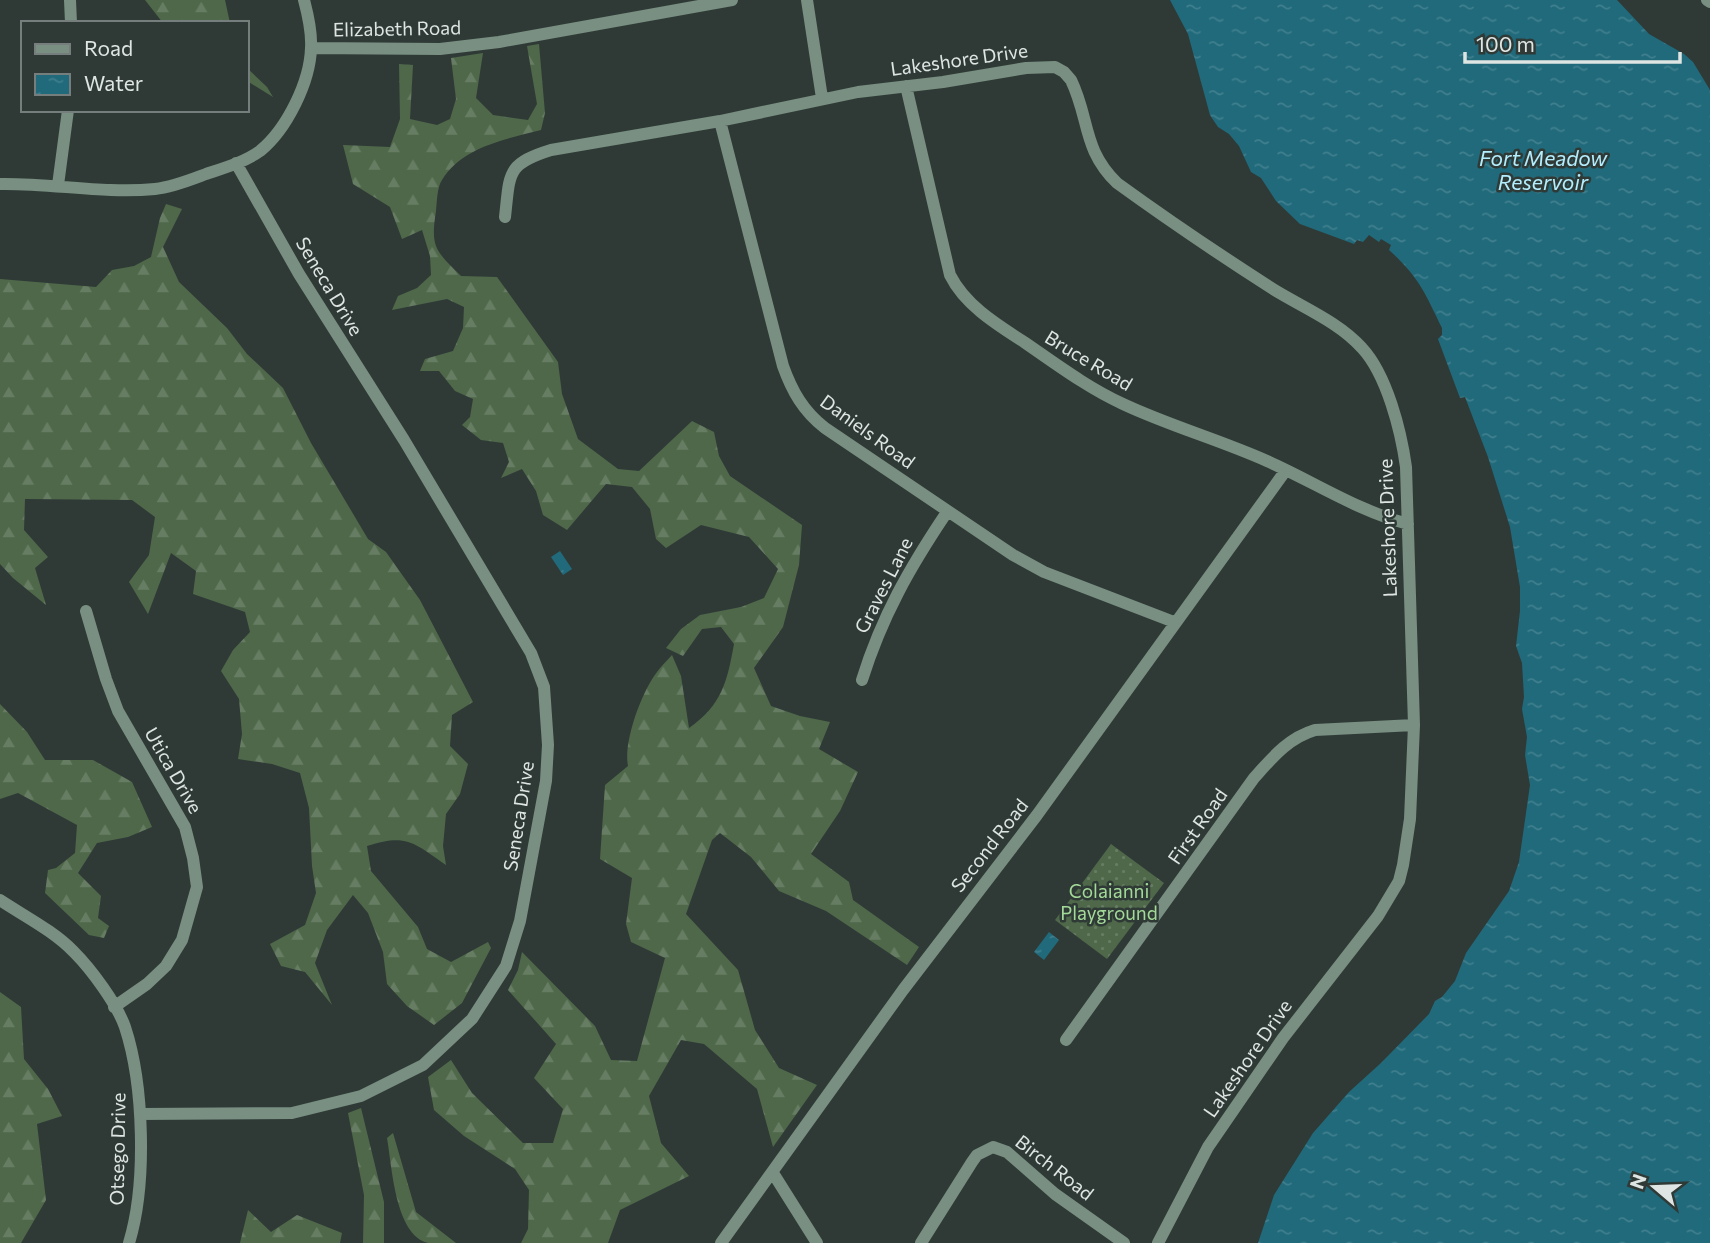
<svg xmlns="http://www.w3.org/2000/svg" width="1710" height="1243" viewBox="0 0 1710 1243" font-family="Commissioner,sans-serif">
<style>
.grass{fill:url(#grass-dots)}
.forest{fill:url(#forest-firs)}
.water{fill:url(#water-ripples)}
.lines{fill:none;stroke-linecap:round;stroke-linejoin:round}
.street{stroke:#788f81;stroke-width:12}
.labels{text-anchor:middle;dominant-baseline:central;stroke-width:5;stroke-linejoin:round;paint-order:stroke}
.street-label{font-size:19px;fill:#dee5e3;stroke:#2f3a37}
.park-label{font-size:19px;fill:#a4da98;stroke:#2f3a37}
.water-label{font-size:21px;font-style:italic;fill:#b3eefe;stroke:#2f3a37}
</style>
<defs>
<pattern id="grass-dots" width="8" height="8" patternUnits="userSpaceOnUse" patternTransform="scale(1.75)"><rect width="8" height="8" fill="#4e6849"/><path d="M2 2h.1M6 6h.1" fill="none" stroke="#677d63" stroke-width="1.8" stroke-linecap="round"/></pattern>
<pattern id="forest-firs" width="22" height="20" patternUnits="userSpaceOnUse" patternTransform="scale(1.75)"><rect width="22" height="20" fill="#4e6849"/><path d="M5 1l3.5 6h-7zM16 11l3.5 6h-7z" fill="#677d63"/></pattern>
<pattern id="water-ripples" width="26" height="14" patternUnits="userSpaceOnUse" patternTransform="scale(1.75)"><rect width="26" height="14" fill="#206a7b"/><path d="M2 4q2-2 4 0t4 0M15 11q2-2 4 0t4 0" fill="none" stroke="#407f8e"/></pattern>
</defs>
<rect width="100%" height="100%" fill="#2f3a37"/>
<path class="grass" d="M 1111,844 L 1164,883 L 1107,959 L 1055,920 Z"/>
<path class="forest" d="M 145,0 L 225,0 L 230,23 L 163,23 Z
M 539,44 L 545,113 L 541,130 C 506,139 462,147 442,180 C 437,187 437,202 436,211 C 430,248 436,251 461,276 L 497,277 L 558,362 L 562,394 L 578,439 L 618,469 L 639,471 L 692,421 L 714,432 L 719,456 L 730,476 L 802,525 L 799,565 L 783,627 L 754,668 L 771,706 L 800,716 L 830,722 L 819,749 L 858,772 L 840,811 L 811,854 L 849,882 L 853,900 L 919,947 L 907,965 L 826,911 L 779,891 L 751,857 L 720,833 L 712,840 L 686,914 L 738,970 L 755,1030 L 779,1068 L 817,1085 L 773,1147 L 757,1089 L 704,1044 L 681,1040 L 649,1096 L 661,1143 L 689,1176 L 620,1210 L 608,1243 L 521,1243 L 528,1229 L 529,1190 L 515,1169 L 464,1136 L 434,1110 L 428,1077 L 451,1060 L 472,1093 L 523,1143 L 553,1143 L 563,1109 L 534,1078 L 556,1044 L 508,990 L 518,970 L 522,952 L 595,1026 L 611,1060 L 637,1061 L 665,958 L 631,942 L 626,924 L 632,878 L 600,859 L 605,785 L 628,766 C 623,742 642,691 657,672 C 661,666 667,661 672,655 L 681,676 L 689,728 C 722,705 727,682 734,644 L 721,627 L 702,629 L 683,656 L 666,648 L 681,629 L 700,615 L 741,607 L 764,598 L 778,569 L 749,537 L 701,525 L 666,548 L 656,539 L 650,509 L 632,487 L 606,484 L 567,530 L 543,515 L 536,491 L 522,469 L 501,478 L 509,462 L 503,443 L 481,440 L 462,425 L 470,417 L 473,399 L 455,391 L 439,371 L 420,371 L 425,359 L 453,351 L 463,328 L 464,307 L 447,299 L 392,310 L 398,296 L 417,288 L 431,275 L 430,256 L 422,230 L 402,239 L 390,207 L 353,184 L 343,145 L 390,147 L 400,119 L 399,64 L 413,65 L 410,119 L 437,125 L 450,119 L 456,99 L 451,58 L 483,53 L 476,98 L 493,115 L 528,120 L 537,104 L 527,46 Z
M 247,68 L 267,87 L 273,97 L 247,81 Z
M 166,204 L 182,209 L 163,247 L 179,282 L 227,328 L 247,354 L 283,388 L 311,443 L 368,539 L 386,552 L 420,600 L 473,702 L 452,715 L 450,746 L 468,764 L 460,794 L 446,814 L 443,846 L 446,865 C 414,843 407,833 367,846 L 371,871 L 418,927 L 427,949 L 451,962 L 488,942 L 491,948 L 462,1003 L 434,1025 L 407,1006 L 387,984 L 383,952 L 368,913 L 353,895 L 327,930 L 315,963 L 332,1005 L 305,972 L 281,966 L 270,944 L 305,925 L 316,893 L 312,866 L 309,808 L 300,773 L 272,764 L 238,759 L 242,734 L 239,699 L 221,671 L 233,650 L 250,632 L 245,612 L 193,594 L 196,571 L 171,553 L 148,614 L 129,582 L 149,555 L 155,517 L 132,500 L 25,499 L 24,530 L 48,557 L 35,568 L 46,605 L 13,578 L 0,564 L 0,279 L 96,287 L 112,270 L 134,266 L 151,257 L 160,218 Z
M 0,704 L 27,732 L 45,760 L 93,760 L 132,782 L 152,827 L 128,837 L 97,843 L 78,873 L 101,896 L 98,918 L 109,926 L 104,938 L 89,935 L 45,893 L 48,870 L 56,868 L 75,853 L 77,825 L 18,793 L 0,799 Z
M 0,992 L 21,1007 L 24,1059 L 48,1089 L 62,1116 L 37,1124 L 46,1200 L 21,1243 L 0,1243 Z
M 361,1108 L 384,1202 L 384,1243 L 363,1243 L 364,1195 L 348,1113 Z
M 393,1133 L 416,1212 L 456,1243 C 447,1243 436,1243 428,1243 C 395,1235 392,1166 387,1138 Z
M 248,1210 L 271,1232 L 297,1215 L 342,1233 L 340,1243 L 240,1243 Z"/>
<path class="water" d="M 1170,0 L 1617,0 L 1649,34 L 1684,54 L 1693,62 L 1710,90 L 1710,1243 L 1258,1243 L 1274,1195 L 1313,1133 L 1349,1092 L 1381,1063 L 1429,1014 L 1435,1001 L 1442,997 L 1455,981 L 1466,953 L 1509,891 L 1519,862 L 1530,785 L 1525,755 L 1527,737 L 1522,709 L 1524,697 L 1522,663 L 1516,646 L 1520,611 L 1520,587 L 1510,527 L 1488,457 L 1465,397 L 1460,398 L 1438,339 L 1442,335 L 1442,328 C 1425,293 1419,277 1389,250 L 1391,245 L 1381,239 L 1379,242 L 1369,235 L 1363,242 L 1357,240 L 1354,244 L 1300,224 L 1276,201 L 1261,178 L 1251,172 L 1239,146 L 1229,134 L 1218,127 L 1210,115 L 1188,34 Z
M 560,551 L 572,569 L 563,575 L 551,557 Z
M 1049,932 L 1059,940 L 1044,960 L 1034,952 Z"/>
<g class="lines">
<path class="street" d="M 70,0 L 71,23
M 807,0 L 822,98
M 1707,0 L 1710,2
M 311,48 L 440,49 L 499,42 L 732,0
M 906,86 L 950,275 C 965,305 996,324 1024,342 C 1056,364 1088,388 1123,404 C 1170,426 1220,440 1267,461 C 1314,482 1358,511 1408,524
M 720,121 L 783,366 C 792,391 803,411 825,428 L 1013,555 L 1044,572 L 1174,622
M 0,184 C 51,183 104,194 155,189 C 173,187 190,180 206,174 C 224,168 245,162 260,151 C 287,129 310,82 311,48 C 312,32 308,15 304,0
M 58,185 L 68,110
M 505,217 C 510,173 506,164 551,150 L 720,121 L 858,92 L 943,82 L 1026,68 L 1055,67 L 1064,72 L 1071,80 C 1090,119 1082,149 1117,183 C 1168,220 1220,255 1273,289 C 1302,307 1339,322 1362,348 C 1387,375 1401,431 1406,467 L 1414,725 L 1410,819 L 1403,865 L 1399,881 L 1378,916 L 1283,1038 L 1208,1147 L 1158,1243
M 86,611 L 106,679 L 118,711 L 185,827 L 193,858 L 197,887 L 182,940 L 166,966 L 147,984 L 114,1007
M 862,680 C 882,616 910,567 947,512
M 0,900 C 24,916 54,931 74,952 C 91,969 117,1004 125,1027 C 144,1085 147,1184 129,1243
M 1066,1040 L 1254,778 C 1272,758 1288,738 1315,730 L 1414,725
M 140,1114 L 292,1113 L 361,1096 L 423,1065 L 472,1019 L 506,966 L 520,921 L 546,781 L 548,745 L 544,687 L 531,653 L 404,440 L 299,274 L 236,163
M 773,1173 L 817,1243
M 721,1243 L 903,990 L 1037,815 L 1286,470
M 921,1243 L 972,1162 L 977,1155 L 993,1147 L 1007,1152 L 1055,1194 L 1124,1243"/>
</g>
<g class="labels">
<g class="street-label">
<text transform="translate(397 28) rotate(-1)">Elizabeth Road</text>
<text transform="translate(959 59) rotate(-8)">Lakeshore Drive</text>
<text transform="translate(330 286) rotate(59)">Seneca Drive</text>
<text transform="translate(1089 360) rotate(31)">Bruce Road</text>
<text transform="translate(868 431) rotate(36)">Daniels Road</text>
<text transform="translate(1387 528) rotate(-92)">Lakeshore Drive</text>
<text transform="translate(883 585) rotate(-63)">Graves Lane</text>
<text transform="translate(174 770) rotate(60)">Utica Drive</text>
<text transform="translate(518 816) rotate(-81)">Seneca Drive</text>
<text transform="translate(1197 826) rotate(-55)">First Road</text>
<text transform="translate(989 845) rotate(-52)">Second Road</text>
<text transform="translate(1247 1058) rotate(-55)">Lakeshore Drive</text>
<text transform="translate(117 1149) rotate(-89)">Otsego Drive</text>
<text transform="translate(1055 1167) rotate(38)">Birch Road</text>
</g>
<g class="park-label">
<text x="1109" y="890">Colaianni<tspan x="1109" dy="22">Playground</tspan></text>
</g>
<g class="water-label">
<text x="1543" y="157">Fort Meadow<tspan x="1543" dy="24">Reservoir</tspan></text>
</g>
</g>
<rect x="21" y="21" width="228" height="91" fill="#2f3a37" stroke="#757e7c" stroke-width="2"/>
<rect x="35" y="44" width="35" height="10" fill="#788f81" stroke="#757e7c" stroke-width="2"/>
<text x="84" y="56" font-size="21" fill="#dee5e3">Road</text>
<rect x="35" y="74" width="35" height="21" fill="url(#water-ripples)" stroke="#757e7c" stroke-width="2"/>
<text x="84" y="91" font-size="21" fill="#dee5e3">Water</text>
<g transform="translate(1654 1187) rotate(289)" stroke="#2f3a37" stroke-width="5" paint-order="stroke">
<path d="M0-5L12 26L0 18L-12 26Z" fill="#dee5e3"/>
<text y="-10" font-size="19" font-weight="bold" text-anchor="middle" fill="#dee5e3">N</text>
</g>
<path d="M1465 52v10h215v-10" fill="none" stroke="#dee5e3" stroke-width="3.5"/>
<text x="1476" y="52" font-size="21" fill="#dee5e3" stroke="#2f3a37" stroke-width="5" paint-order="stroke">100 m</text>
</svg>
